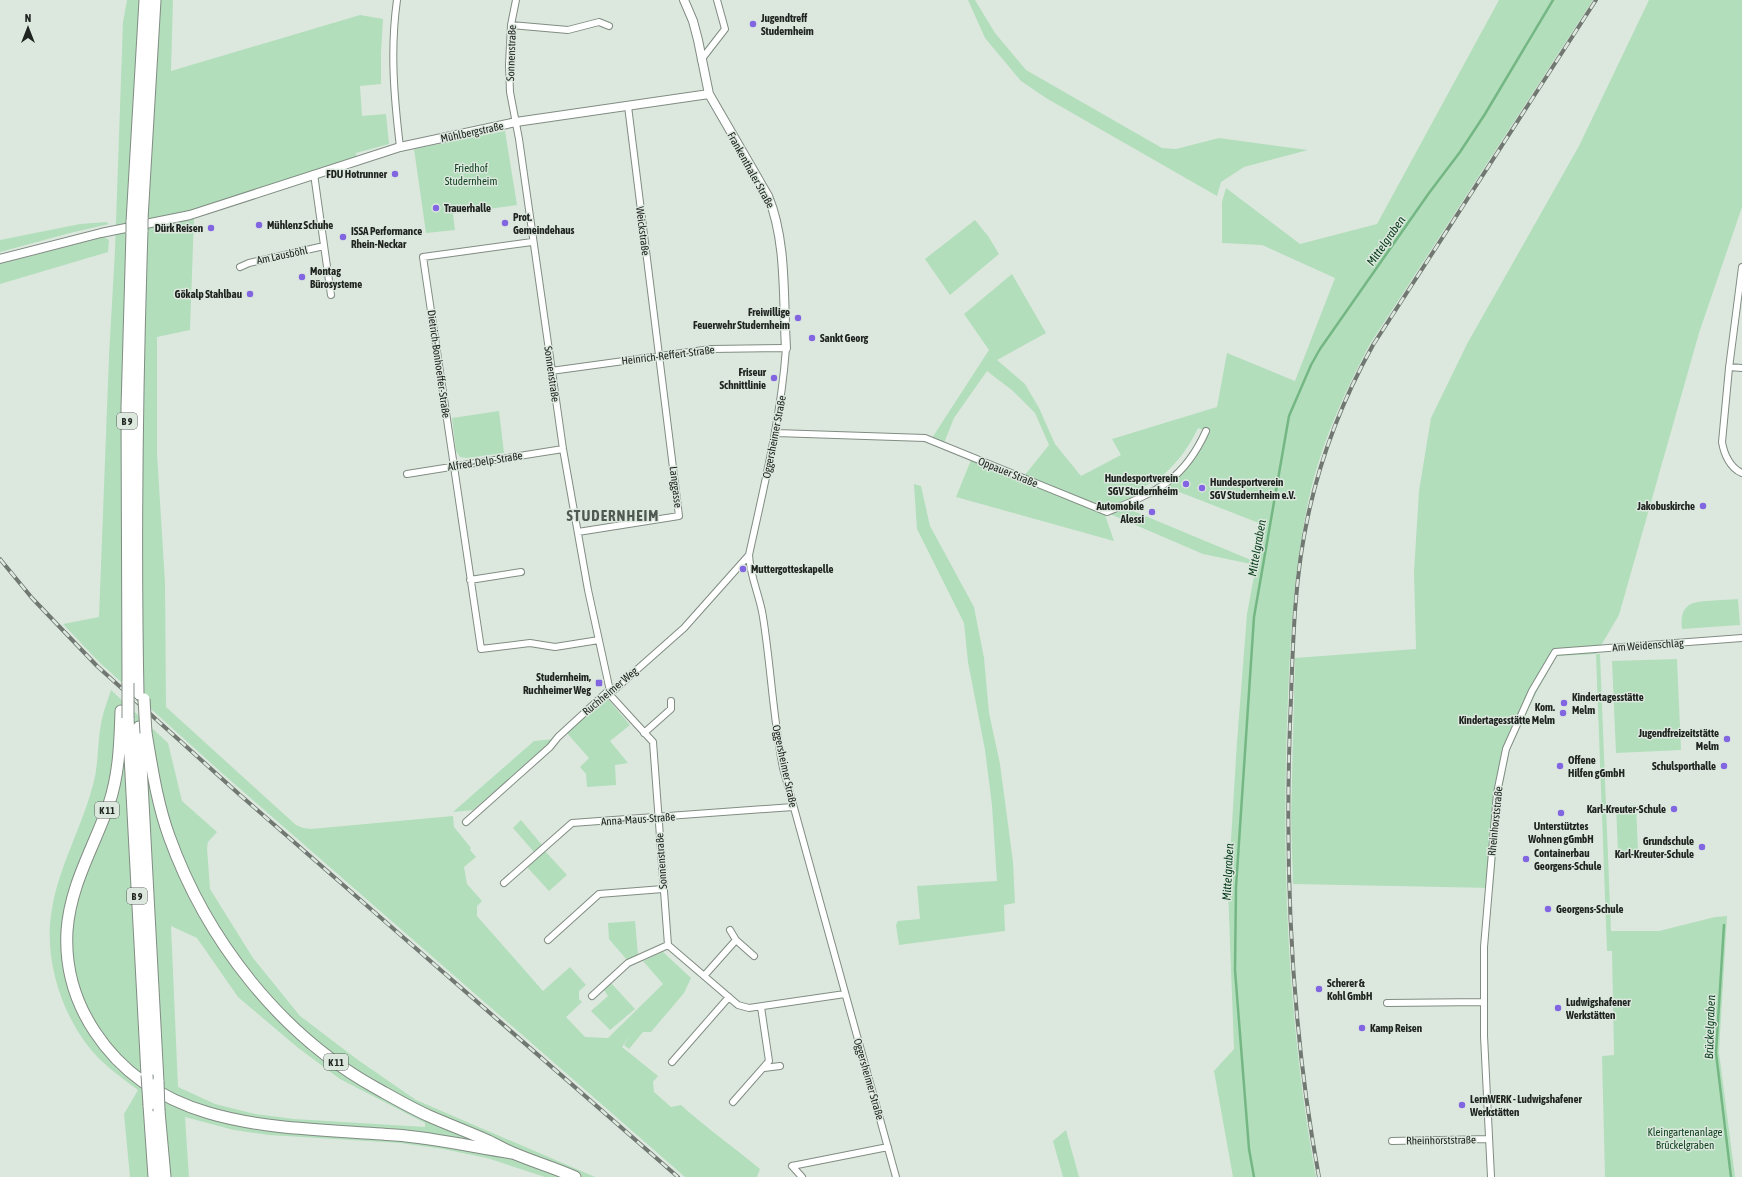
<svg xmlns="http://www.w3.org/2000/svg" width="1742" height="1177" viewBox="0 0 1742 1177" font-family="'Asap Condensed',sans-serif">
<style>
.green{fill:#b2debb;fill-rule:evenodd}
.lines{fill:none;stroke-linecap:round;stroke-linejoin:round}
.stream{stroke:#75b784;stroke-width:2.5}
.minor-casing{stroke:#818c83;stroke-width:8}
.tertiary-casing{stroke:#818c83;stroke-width:10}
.trunk-casing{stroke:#818c83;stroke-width:13}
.minor{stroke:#fff;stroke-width:6}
.tertiary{stroke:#fff;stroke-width:8}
.trunk{stroke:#fff;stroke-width:11}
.rail-casing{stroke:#717872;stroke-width:4}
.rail{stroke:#dce8de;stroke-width:2.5;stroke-dasharray:8;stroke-linecap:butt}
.trunk-bridge-casing{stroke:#818c83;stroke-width:13;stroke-linecap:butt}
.trunk-bridge{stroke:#fff;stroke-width:11}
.poi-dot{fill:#8265e0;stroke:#dce8de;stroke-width:1.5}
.labels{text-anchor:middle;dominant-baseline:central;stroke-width:3;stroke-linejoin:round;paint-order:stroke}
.shield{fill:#dce8de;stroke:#585f5a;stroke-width:1}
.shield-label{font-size:10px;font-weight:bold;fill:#202421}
.poi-label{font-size:11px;font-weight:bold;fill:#202421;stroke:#dce8de;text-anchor:start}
.street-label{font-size:11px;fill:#202421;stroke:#dce8de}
.park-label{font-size:11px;fill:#114322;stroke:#dce8de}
.water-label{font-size:12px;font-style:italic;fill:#083c1b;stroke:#dce8de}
.district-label{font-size:15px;font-weight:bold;letter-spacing:1px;fill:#505a52;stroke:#dce8de}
</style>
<rect width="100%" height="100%" fill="#dce8de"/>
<path class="green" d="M 127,0 L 173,0 L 171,71 L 360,15 L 383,19 L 381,53 L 381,84 L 360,86 L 362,116 L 386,114 L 389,144 L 356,153 L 357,165 L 194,217 L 190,330 L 157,337 L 157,453 L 165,583 L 166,707 L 296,825 L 303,828 L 311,829 L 453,816 L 454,827 L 471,848 L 470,850 L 476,857 L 464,867 L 467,884 L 482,901 L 477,906 L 477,916 L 543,991 L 570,967 L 586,985 L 579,991 L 579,999 L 582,1002 L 566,1017 L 585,1037 L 608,1038 L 663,984 L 643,961 L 663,952 L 691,978 L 684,993 L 651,1032 L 643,1032 L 629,1049 L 624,1045 L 630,1035 L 622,1047 L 658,1076 L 653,1082 L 654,1092 L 671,1107 L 681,1105 C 706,1128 734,1147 760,1169 L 757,1177 L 685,1177 L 223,774 L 99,662 L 63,624 L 99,617 L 109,356 L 115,250 L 123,22 Z
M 968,0 L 975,0 L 995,33 L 1026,70 L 1162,148 L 1176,149 L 1219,138 L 1308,150 L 1244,167 L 1221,182 L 1217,196 L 1046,98 L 1021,81 L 985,38 Z
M 1499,0 L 1593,0 L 1370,344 C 1346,389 1325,435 1312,485 C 1295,555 1291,626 1288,697 C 1281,857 1287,1020 1316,1177 L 1233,1177 L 1214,1071 L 1234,1049 L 1228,889 L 1237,742 L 1247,614 L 1256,565 L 1203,554 L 1110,514 L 1100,507 L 1024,476 L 1049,445 L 1035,413 L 1013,391 L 987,371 L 954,418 L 944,443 L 932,438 L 989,350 L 964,314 L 1012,274 L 1046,333 L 997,360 L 1025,384 L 1039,408 L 1055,444 L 1081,476 L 1121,455 L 1112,439 L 1217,407 L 1227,353 L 1295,381 L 1335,278 L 1262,245 L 1222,243 L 1222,202 L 1226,188 L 1300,244 L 1377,224 ZM 1198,428 L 1206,431 L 1183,469 L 1168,483 L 1162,476 C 1178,462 1189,447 1198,428 ZM 1158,479 L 1163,486 L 1145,496 L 1140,489 ZM 1169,488 L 1264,525 L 1251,560 L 1126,508 Z
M 1649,0 L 1742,0 L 1742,207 L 1699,333 L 1619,615 L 1596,654 L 1600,654 L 1611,931 L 1659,931 L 1715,917 L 1727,916 L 1719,1052 L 1735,1177 L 1605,1177 L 1602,1056 L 1614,1055 L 1612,951 L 1607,951 L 1596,654 L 1557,656 L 1536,693 L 1510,749 L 1501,794 L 1493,888 L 1293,884 L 1291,818 L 1295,658 L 1416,649 L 1414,572 L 1419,491 L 1431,418 L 1467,344 L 1579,146 Z
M 505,131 L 517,205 L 453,214 L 455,230 L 426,233 L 414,149 Z
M 975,220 L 988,236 L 999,254 L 950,295 L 925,259 Z
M 106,222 L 109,224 L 70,233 L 0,252 L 0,240 L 80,224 Z
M 104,237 L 109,240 L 108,252 L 0,284 L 0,264 Z
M 499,411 L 504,453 L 467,458 L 460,457 L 456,451 L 452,418 Z
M 971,460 L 1105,515 L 1114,541 L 956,497 Z
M 914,484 L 921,486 L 930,526 L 974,607 L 984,658 L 989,713 L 1000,764 L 1013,862 L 1015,903 L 1004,905 L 1005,931 L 899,945 L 896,925 L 898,921 L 920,919 L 917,886 L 997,881 L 992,805 L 985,750 L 968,662 L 964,623 L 917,529 Z
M 1738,599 L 1740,625 L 1682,629 C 1681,620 1681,609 1691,604 C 1698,600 1729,600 1738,599 Z
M 1677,659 L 1681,750 L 1616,753 L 1612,661 Z
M 111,690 L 168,743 L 182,801 L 217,832 L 208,842 L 207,848 L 210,889 L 253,958 L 300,1016 L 358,1060 L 416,1100 L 595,1177 L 545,1177 L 487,1158 L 443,1149 L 400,1143 L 269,1135 L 234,1130 L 185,1117 L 189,1177 L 130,1177 L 124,1114 L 138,1090 C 122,1078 105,1066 92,1051 C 61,1014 43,957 52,909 C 59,866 82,827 93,785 C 99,764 97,741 102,719 C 104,709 108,700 111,690 ZM 171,926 L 197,938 L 238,997 L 297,1047 L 340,1079 L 425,1123 L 425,1127 L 294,1119 L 255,1114 L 215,1104 L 178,1087 Z
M 606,697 L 630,725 L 610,741 L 628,763 L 615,765 L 616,785 L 587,787 L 586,774 L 580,767 L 589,758 L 566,732 Z
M 554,739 L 473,810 L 453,812 L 534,741 Z
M 1636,805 L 1638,851 L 1618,852 L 1616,806 Z
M 521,820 L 542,845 L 534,852 L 513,828 Z
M 545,851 L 567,875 L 549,891 L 527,867 Z
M 635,921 L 638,955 L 627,960 L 609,939 L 608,923 Z
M 611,983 L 635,1009 L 610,1030 L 591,1011 L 608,996 L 604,990 Z
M 1066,1130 L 1079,1177 L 1063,1177 L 1053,1141 Z"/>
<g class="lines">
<path class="stream" d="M 1724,925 L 1716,1053 L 1731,1177
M 1254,1177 L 1249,1149 L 1235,970 L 1236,887 L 1254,617 L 1289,416 L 1311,365 L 1320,349 L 1429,193 L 1460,152 L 1485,114 L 1553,0"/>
<g class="minor-casing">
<path id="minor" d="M 397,0 C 390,50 394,97 400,147
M 516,0 L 511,25 L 509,65 L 510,92 L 519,139 L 563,449 L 588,590 L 610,691 L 611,696 L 653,742 L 668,945 L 738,1005 L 749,1008 L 845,994
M 511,25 L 568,30 L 599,22 L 609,26
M 701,60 L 725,29 L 717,0
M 314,174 L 331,295
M 532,242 L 423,257 L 481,649 L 530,643 L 555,647 L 599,640
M 240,267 L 249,263 L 324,246
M 1742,267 L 1729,368 L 1722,442 C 1724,454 1730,468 1742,473
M 1729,367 L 1742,368
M 551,371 L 711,349 L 786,348 C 781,418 764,486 749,555 C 750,577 760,596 763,617 C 771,667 773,718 783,768 L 896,1177
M 776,433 L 925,438 L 1107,512 C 1155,492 1183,482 1206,431
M 407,474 L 563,449
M 578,532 L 679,516 L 628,106
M 470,580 L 521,572
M 644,733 L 671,709 L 671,701
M 466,822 L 550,747 L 558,737 L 607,692 L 614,690 L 684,628 L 749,555
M 504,883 L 572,823 L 793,807
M 730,930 L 736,940
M 548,940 L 599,894 L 663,889
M 704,976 L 736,940 L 754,956
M 592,996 L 628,963 L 668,945
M 1387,1003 L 1484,1002
M 672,1062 L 729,997
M 764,1068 L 780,1066
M 733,1102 L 769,1061 L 761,1007
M 1392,1141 L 1489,1139
M 792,1166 L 888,1147
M 792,1166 L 802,1177
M 1491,1177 L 1484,1036 L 1484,947 L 1497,793 L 1506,749 L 1532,691 L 1555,652 L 1742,638"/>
</g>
<g class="tertiary-casing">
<path id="tertiary" d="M 684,0 L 693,21 L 698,40 L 709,94 L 768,196 C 787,241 783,300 786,348
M 0,259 L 101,233 L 190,215 L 400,147 L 516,122 L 709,94"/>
</g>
<g class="trunk-casing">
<path id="trunk" d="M 142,219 L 155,0
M 132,222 L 145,0
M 128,683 L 127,408 L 132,232
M 138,694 C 135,539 137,385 142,230
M 121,711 C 120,743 119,774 109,804 C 94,847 70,885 67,931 C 65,967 75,1002 95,1032 C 162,1134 287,1126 395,1135 C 435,1138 473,1147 512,1153
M 128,718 L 147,1075
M 139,727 L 158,1082
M 146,733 C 152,768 157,803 169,836 C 206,939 280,1035 376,1088 C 394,1098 411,1108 429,1116 C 447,1124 466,1131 484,1139 C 494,1143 503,1149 513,1153 C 534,1162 555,1168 575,1177
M 149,1105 L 154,1177
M 159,1111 L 165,1177"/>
</g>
<use href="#minor" class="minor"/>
<use href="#tertiary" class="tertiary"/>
<use href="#trunk" class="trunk"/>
<g class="rail-casing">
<path id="rail" d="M 0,559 L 32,598 L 97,666 L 240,795 L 678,1177
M 1319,1177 C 1290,1021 1284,856 1291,698 C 1293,637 1295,575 1308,516 C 1321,455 1343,399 1373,345 L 1596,0"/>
</g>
<use href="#rail" class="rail"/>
<g class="trunk-bridge-casing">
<path id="trunk-bridge" d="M 142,230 L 142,219
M 132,232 L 132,222
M 128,683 L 128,718
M 144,699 L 146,733
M 147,1075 L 149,1105
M 158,1082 L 159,1111"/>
</g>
<use href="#trunk-bridge" class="trunk-bridge"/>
</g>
<g class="poi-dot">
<circle cx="753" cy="24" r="4"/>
<circle cx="395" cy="174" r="4"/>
<circle cx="436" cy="208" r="4"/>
<circle cx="505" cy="223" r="4"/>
<circle cx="259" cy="225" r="4"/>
<circle cx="211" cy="228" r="4"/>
<circle cx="343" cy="237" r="4"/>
<circle cx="302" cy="277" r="4"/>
<circle cx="250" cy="294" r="4"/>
<circle cx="798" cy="318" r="4"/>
<circle cx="812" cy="338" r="4"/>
<circle cx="774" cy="378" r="4"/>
<circle cx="1186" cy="484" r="4"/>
<circle cx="1202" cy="488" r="4"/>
<circle cx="1703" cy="506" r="4"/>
<circle cx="1152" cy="512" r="4"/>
<circle cx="743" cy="569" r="4"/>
<rect x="595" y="679" width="8" height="8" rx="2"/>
<circle cx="1564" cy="703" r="4"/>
<circle cx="1563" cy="713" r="4"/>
<circle cx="1727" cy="739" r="4"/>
<circle cx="1560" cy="766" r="4"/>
<circle cx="1724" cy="766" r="4"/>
<circle cx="1674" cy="809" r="4"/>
<circle cx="1561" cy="813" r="4"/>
<circle cx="1702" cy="847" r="4"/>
<circle cx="1526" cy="859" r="4"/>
<circle cx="1548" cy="909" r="4"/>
<circle cx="1319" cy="989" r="4"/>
<circle cx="1558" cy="1008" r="4"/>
<circle cx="1362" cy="1028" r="4"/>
<circle cx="1462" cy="1105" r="4"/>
</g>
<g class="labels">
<g class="shield">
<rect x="117" y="413" width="20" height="16" rx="3"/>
<rect x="95" y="802" width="24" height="16" rx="3"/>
<rect x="127" y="888" width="20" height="16" rx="3"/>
<rect x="324" y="1054" width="24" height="16" rx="3"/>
</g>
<g class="shield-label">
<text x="127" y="421">B 9</text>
<text x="107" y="810">K 11</text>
<text x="137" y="896">B 9</text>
<text x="336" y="1062">K 11</text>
</g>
<g class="poi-label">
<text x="761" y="18">Jugendtreff<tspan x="761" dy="13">Studernheim</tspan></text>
<text x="387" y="174" text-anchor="end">FDU Hotrunner</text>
<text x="444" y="208">Trauerhalle</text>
<text x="513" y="217">Prot.<tspan x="513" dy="13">Gemeindehaus</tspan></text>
<text x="267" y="225">Mühlenz Schuhe</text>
<text x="203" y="228" text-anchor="end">Dürk Reisen</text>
<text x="351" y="231">ISSA Performance<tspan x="351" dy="13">Rhein-Neckar</tspan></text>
<text x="310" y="271">Montag<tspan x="310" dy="13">Bürosysteme</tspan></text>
<text x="242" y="294" text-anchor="end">Gökalp Stahlbau</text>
<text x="790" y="312" text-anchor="end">Freiwillige<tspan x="790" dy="13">Feuerwehr Studernheim</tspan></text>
<text x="820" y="338">Sankt Georg</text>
<text x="766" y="372" text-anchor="end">Friseur<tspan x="766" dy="13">Schnittlinie</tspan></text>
<text x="1178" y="478" text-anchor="end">Hundesportverein<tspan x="1178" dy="13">SGV Studernheim</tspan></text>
<text x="1210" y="482">Hundesportverein<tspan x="1210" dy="13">SGV Studernheim e.V.</tspan></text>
<text x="1144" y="506" text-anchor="end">Automobile<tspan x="1144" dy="13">Alessi</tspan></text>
<text x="1695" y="506" text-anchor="end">Jakobuskirche</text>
<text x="751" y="569">Muttergotteskapelle</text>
<text x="591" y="677" text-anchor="end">Studernheim,<tspan x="591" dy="13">Ruchheimer Weg</tspan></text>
<text x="1572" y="697">Kindertagesstätte<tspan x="1572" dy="13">Melm</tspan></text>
<text x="1555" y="707" text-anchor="end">Kom.<tspan x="1555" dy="13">Kindertagesstätte Melm</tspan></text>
<text x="1719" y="733" text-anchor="end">Jugendfreizeitstätte<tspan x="1719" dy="13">Melm</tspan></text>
<text x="1568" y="760">Offene<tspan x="1568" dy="13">Hilfen gGmbH</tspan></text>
<text x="1716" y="766" text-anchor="end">Schulsporthalle</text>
<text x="1666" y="809" text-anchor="end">Karl-Kreuter-Schule</text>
<text x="1561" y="826" text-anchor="middle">Unterstütztes<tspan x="1561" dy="13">Wohnen gGmbH</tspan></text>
<text x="1694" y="841" text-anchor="end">Grundschule<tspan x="1694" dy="13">Karl-Kreuter-Schule</tspan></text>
<text x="1534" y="853">Containerbau<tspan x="1534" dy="13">Georgens-Schule</tspan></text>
<text x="1556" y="909">Georgens-Schule</text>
<text x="1327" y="983">Scherer &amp;<tspan x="1327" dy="13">Kohl GmbH</tspan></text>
<text x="1566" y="1002">Ludwigshafener<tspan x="1566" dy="13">Werkstätten</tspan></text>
<text x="1370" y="1028">Kamp Reisen</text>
<text x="1470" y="1099">LernWERK - Ludwigshafener<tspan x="1470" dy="13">Werkstätten</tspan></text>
</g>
<g class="street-label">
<text transform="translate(511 53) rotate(-88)">Sonnenstraße</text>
<text transform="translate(472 132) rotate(-12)">Mühlbergstraße</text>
<text transform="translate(751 170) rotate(61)">Frankenthaler Straße</text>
<text transform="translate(643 231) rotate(83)">Weickstraße</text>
<text transform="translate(282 255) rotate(-12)">Am Lausböhl</text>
<text transform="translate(668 355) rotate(-7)">Heinrich-Reffert-Straße</text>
<text transform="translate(439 364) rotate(82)">Dietrich-Bonhoeffer-Straße</text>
<text transform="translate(552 374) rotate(82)">Sonnenstraße</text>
<text transform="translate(774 437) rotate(-79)">Oggersheimer Straße</text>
<text transform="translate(485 461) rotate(-9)">Alfred-Delp-Straße</text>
<text transform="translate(1008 472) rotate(22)">Oppauer Straße</text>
<text transform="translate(676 487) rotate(83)">Langgasse</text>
<text transform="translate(1648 645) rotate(-4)">Am Weidenschlag</text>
<text transform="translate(610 691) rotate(-40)">Ruchheimer Weg</text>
<text transform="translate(785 766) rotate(78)">Oggersheimer Straße</text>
<text transform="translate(638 819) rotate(-4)">Anna-Maus-Straße</text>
<text transform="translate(1495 821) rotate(-84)">Rheinhorststraße</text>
<text transform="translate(661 861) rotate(-94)">Sonnenstraße</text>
<text transform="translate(869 1079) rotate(74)">Oggersheimer Straße</text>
<text transform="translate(1441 1140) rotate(-1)">Rheinhorststraße</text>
</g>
<g class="park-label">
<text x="471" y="168">Friedhof<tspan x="471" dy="13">Studernheim</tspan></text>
<text x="1685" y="1132">Kleingartenanlage<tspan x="1685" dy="13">Brückelgraben</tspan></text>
</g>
<g class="water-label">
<text transform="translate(1386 241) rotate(-55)">Mittelgraben</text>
<text transform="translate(1257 548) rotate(-80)">Mittelgraben</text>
<text transform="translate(1228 872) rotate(-87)">Mittelgraben</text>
<text transform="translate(1710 1027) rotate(-88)">Brückelgraben</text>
</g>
<g class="district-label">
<text x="613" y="515">STUDERNHEIM</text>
</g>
</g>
<g transform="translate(28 28)" stroke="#dce8de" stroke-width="3" paint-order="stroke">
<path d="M0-3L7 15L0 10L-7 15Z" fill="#202421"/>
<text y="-6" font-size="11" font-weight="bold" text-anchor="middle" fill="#202421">N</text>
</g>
</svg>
